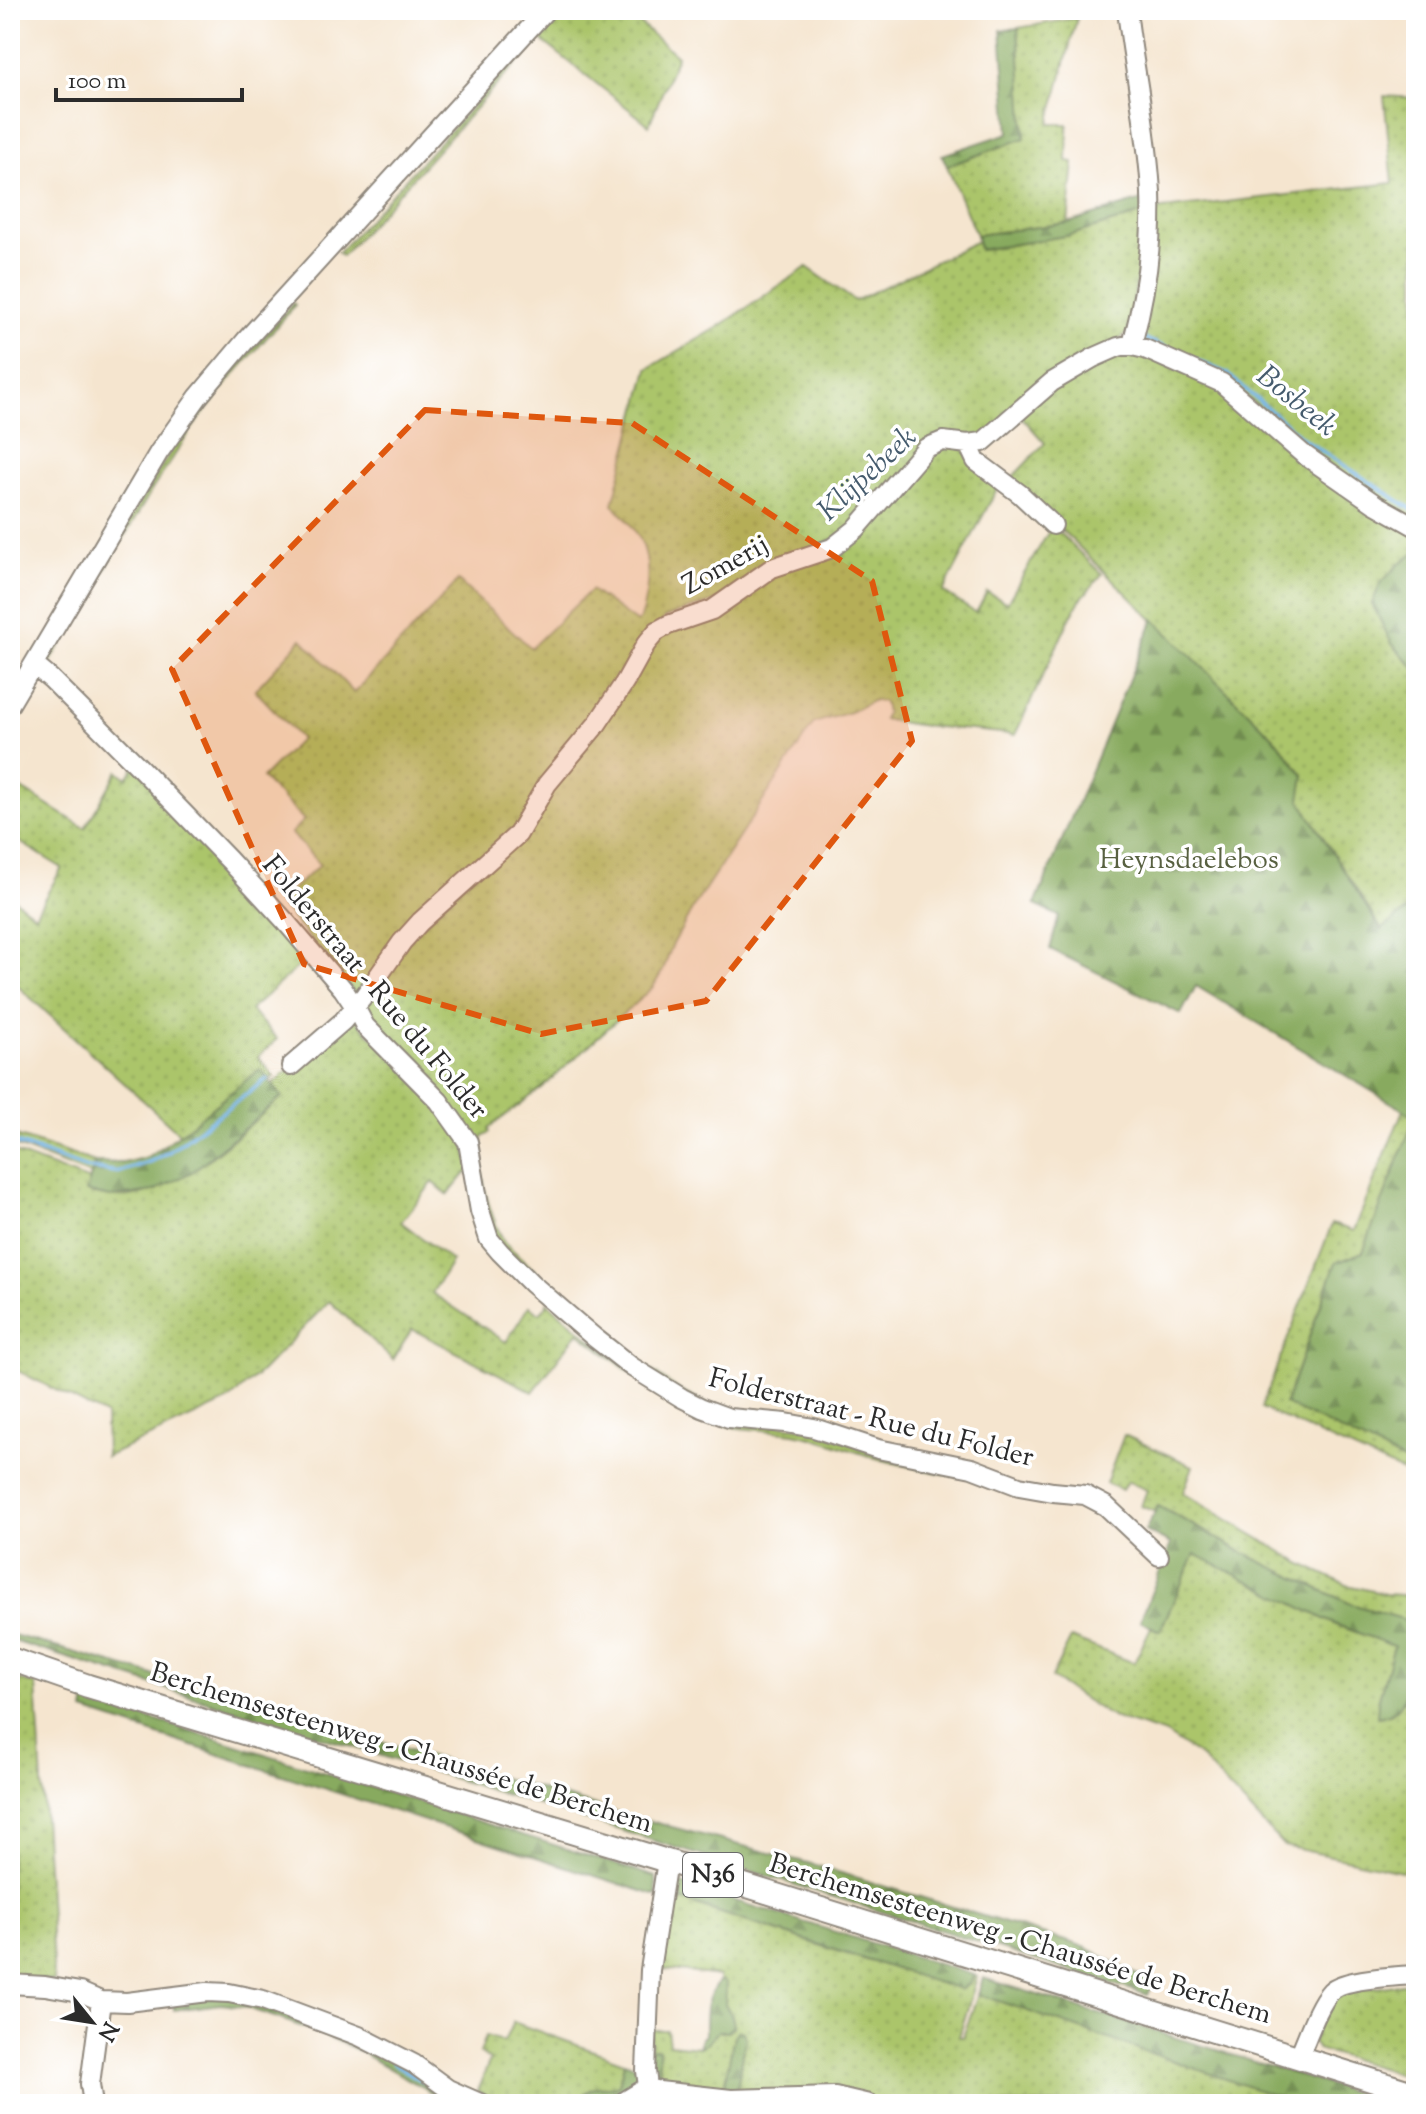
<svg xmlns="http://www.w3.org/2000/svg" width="1426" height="2114" viewBox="0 0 1426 2114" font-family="'Sorts Mill Goudy',serif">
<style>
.grass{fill:url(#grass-dots);stroke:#6b784b;stroke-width:2}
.forest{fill:url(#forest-firs);stroke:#5a6a45;stroke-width:2}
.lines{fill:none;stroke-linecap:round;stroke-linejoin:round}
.stream{stroke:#74b4e8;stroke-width:4}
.minor-casing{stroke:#90887d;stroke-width:22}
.major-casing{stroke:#90887d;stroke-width:26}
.minor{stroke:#fff;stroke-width:18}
.major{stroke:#fff;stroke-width:22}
.marked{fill:#df570e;fill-opacity:0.2;stroke:#df570e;stroke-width:6;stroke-dasharray:16 10;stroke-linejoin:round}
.labels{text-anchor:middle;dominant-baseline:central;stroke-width:7;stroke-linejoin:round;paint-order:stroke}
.shield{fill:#fff;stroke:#6b6b6b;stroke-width:2}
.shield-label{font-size:26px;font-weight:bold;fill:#2b2b2b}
.street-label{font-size:28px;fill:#2b2b2b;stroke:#fff}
.park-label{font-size:28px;fill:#586141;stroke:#fff}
.water-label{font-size:30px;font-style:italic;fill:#455b6d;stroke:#fff}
</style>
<defs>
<pattern id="grass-dots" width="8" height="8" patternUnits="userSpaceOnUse" patternTransform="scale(2)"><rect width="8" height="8" fill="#abc56b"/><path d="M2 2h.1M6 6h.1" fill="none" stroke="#93a95d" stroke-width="1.8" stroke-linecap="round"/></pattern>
<pattern id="forest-firs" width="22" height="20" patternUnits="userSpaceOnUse" patternTransform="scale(2)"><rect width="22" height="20" fill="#88aa5f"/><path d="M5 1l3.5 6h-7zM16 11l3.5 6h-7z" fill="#6f8b4f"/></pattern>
</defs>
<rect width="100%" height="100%" fill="#fff"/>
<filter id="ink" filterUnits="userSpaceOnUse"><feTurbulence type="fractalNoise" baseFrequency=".0125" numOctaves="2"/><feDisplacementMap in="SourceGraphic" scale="16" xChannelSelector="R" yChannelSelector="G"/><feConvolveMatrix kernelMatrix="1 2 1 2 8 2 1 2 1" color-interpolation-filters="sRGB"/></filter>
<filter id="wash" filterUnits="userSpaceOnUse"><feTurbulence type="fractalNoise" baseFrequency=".006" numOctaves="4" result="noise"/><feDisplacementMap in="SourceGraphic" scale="32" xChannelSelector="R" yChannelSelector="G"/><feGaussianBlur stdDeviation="1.8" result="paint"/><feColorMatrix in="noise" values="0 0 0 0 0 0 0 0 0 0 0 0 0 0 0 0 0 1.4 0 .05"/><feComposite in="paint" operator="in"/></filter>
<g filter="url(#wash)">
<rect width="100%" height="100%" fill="#f5e5cf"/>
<path class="grass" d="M 560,10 L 624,10 L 677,56 L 649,125 L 539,38 L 342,256 L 338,253 Z
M 1077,18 L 1049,124 L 1068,124 L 1067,161 L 1074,162 L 1068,223 L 976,235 L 947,166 L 1025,138 L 1018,28 Z
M 1384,96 L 1416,98 L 1416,519 L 1347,479 L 1225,380 L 1142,345 L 1155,210 L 1393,183 Z
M 1148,212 L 1128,333 L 988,435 L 948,437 L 854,528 L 728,597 L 665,617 L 520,827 L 355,994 L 278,901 L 320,865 L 291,833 L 304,820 L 262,778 L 301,739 L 255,690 L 302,639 L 354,693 L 458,581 L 531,648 L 591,590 L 637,623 C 643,615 644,604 646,594 C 652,552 641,533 613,504 L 648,369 L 717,328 L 807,267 L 855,301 L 979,240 L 980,250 L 1071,235 Z
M 293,303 L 295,305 L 234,375 L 193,427 L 153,488 L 50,663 L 57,674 L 49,669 L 45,661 L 172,449 L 225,378 Z
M 1127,353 L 1142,355 L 1204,380 L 1416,531 L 1416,551 L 1398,565 L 1392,644 L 1416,669 L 1416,903 L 1382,930 L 1299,800 L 1304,776 L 1276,740 L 1070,538 L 1008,482 L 1045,443 L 1019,414 L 1058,382 Z
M 945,444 C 966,443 965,454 978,466 C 984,473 992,478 1000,483 L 943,592 L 976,613 L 987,592 L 1007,603 L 1052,526 L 1102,574 L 1080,600 L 1070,618 L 1015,735 C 970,728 927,729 883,719 L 886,713 L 884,702 L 874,700 L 850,712 L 814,723 L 694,906 L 672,946 L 663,970 L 653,987 L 543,1087 L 489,1128 L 490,1132 L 483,1136 C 477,1171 488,1211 504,1242 L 588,1320 L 631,1356 L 682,1392 L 720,1410 L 758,1416 C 709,1432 603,1341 566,1310 C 541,1289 510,1266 493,1237 C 482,1217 479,1189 477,1166 C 476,1158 478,1150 474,1143 C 449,1099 404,1061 369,1025 L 361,1011 L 363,1004 C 391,961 421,922 459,888 C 477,872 498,859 515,841 C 529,826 535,806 547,790 C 566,764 589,741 607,715 C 624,691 637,650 660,634 C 678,621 702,619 721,609 C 740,598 754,579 775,570 C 799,559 826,558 847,540 C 877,516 912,454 945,444 Z
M 135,766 L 311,955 L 250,1010 L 277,1039 L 258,1057 L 274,1076 L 270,1080 L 260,1069 L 180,1134 L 10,979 L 10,896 L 35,915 L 62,868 L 10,836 L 10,782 L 85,828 L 118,771 L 127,778 Z
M 350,1017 L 353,1017 L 444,1111 L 464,1141 L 472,1174 L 466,1173 L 448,1195 L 433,1182 L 401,1222 L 452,1261 L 432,1293 L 506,1342 L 529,1306 L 540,1313 L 547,1305 L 547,1302 C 597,1345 650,1391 712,1415 C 741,1427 773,1422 803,1428 C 827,1433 849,1444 872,1451 C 902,1459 932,1461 962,1469 L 959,1477 C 931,1471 903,1466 876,1458 C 848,1450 822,1438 794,1433 C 765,1428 736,1432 710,1420 C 661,1399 619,1364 578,1332 L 533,1392 L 412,1329 L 393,1360 L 329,1301 L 262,1371 L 228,1401 L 106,1457 L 105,1415 L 10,1367 L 10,1151 L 90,1181 L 87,1192 C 95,1194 104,1197 112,1197 C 178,1199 234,1137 282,1097 L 273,1084 Z
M 1403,1110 L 1415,1117 L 1363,1252 L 1336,1263 L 1285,1403 L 1414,1466 L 1409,1475 L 1261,1408 L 1332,1224 L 1354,1231 Z
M 10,1134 L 95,1162 L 91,1175 L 10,1144 Z
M 1124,1435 L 1193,1466 L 1183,1493 L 1304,1565 L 1347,1585 L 1385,1594 L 1416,1596 L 1416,1623 L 1351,1604 L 1253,1558 L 1158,1506 L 1155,1512 L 1141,1506 L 1147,1490 L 1127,1481 L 1122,1490 L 1106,1483 Z
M 1195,1553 L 1334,1624 L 1394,1646 L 1378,1702 L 1404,1701 L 1411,1658 L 1416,1658 L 1416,1883 L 1409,1881 L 1411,1873 L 1284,1846 L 1200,1757 L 1166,1734 L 1112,1717 L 1051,1678 L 1071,1638 L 1134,1663 L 1151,1627 L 1160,1631 Z
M 10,1677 L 36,1685 L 54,1981 L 10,1978 Z
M 665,1895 L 865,1960 L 970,1983 L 974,1975 L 977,1977 L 959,2037 L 963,2037 L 978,1994 L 1299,2104 L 877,2104 L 736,2093 L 746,2038 L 734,2036 L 724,2091 L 658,2082 L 659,2049 L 651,2048 L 651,2030 L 667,2030 L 669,2044 L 699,2047 L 707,2043 L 718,2030 L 723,2031 L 732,2016 L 725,2004 L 726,1983 L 719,1981 L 719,1976 L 655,1968 Z
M 1416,1982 L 1416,2079 L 1317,2049 L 1312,2043 L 1323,2011 L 1341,1993 Z
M 513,2022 L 624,2062 L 619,2085 C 611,2089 607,2086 598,2087 C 588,2089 581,2098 574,2104 C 536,2104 512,2106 477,2091 L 490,2060 L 480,2053 L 486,2036 L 504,2042 Z"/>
<path class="forest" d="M 1018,28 L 1025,138 L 947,166 L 942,155 L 1009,133 L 1001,30 Z
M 1148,198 L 1148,212 L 1071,235 L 979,250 L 976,235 L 1068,223 Z
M 1416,551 L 1416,669 L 1392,644 L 1372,604 L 1380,584 L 1398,565 Z
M 1154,619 L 1276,740 L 1304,776 L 1300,800 L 1381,930 L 1416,903 L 1416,1469 L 1414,1466 L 1285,1404 L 1336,1263 L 1363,1252 L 1415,1117 L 1196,986 L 1181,1014 L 1050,949 L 1059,916 L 1035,905 Z
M 260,1069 L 282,1097 L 192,1172 L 154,1191 L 111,1197 L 86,1192 L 95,1162 L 123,1163 L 147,1157 L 180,1134 Z
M 1158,1506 L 1253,1558 L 1351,1604 L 1416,1623 L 1416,1658 L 1411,1659 C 1407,1684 1409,1714 1377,1717 L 1378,1702 L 1394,1646 L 1334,1624 L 1195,1554 L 1160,1631 L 1140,1621 L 1171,1544 L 1145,1531 Z
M 10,1634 L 297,1716 L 612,1811 L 808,1863 L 1085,1947 L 1153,1983 L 1148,1995 L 10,1640 Z
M 86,1700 L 205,1735 L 656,1877 L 657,1896 L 84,1711 Z
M 672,1882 L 678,1883 L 974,1975 L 970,1983 L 960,1990 L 665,1895 Z
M 983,1978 L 1391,2104 L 1299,2104 L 978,1994 Z
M 722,1980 L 726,1983 L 725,2004 L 732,2016 L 734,2025 L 728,2031 L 718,2031 L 707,2043 L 699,2047 L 701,2039 L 705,2035 C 705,2012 704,2000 719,1981 Z
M 230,1996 L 359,2041 L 468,2104 L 452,2104 L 357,2050 L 327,2036 L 281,2019 L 244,2007 L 221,2004 L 174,2010 L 173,2000 Z
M 738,2030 L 743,2031 L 746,2038 L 736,2092 L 677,2090 L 677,2104 L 574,2104 C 581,2098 588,2089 598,2087 C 606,2086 611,2089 619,2085 L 624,2062 L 639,2067 L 641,2047 L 659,2049 L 658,2082 L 723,2091 L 734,2036 Z"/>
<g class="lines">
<path class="stream" d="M 1143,338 L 1226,373 L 1306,441 L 1416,512
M 10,1141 L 86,1168 L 118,1172 L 152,1161 L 170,1151 L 267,1079
M 393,2063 L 423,2081"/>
</g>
</g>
<g filter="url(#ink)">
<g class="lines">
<g class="minor-casing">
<path id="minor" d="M 1127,10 C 1134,71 1148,132 1151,193 C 1153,245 1145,296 1132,345
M 968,444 L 976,461 L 1020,494 L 1053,525
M 34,665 L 51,679 L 141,769 L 229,860 L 286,922 L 343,989 L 355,1007 L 365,1026 L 439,1101 L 468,1142 L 480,1211 L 489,1239 L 500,1252 L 532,1284 L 595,1338 L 632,1367 L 682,1398 L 702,1408 L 729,1418 L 786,1423 L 814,1428 L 878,1449 L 972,1468 L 1019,1486 L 1053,1492 L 1085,1495 L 1106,1506 L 1159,1556
M 10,704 L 159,452 L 198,397 L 246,340 L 546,10
M 291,1066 L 343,1021 L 365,995 L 402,942 L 420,922 L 518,834 L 547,784 L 597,724 L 625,682 L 646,644 L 657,631 L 668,625 L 712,610 L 772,568 L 832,548 L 856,529 L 926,448 L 943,441 L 968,444 L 983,442 L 1052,382 L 1093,358 L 1118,347 L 1128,345 L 1145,349 L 1222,383 L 1303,454 L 1375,504 L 1416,527
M 10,1984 L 45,1986 L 80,1992 L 101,2001 L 127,2002 L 207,1992 L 229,1993 L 263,2000 L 359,2036 L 414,2064 L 448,2089 L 482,2104
M 1298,2058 C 1307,2039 1317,2006 1331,1991 C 1342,1979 1398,1976 1416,1975
M 648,2087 L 646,2071 L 650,1970 L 667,1861
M 648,2087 L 659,2091 L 731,2099 L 835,2096 L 869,2104
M 93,2104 L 90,2084 L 101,2001
M 620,2104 L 648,2087"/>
</g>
<g class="major-casing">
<path id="major" d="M 10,1659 L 88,1686 L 667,1861 L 1416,2094"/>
</g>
<use href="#minor" class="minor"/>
<use href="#major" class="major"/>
</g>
</g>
<path class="marked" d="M 425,410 L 632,423 L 872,581 L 912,741 L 706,1001 L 541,1034 L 304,964 L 172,669 Z"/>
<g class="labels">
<rect class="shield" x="683" y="1853" width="60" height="44" rx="6"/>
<g class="shield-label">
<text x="713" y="1875">N36</text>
</g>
<g class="street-label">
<text transform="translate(726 566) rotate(-29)">Zomerij</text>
<text transform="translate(374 988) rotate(50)">Folderstraat - Rue du Folder</text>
<text transform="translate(871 1419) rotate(14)">Folderstraat - Rue du Folder</text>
<text transform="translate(401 1749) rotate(17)">Berchemsesteenweg - Chaussée de Berchem</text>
<text transform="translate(1020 1940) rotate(17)">Berchemsesteenweg - Chaussée de Berchem</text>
</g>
<g class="park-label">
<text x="1189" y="861">Heynsdaelebos</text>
</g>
<g class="water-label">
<text transform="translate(1296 402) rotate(39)">Bosbeek</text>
<text transform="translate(868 475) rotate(-43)">Klijpebeek</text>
</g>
</g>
<rect width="1426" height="2114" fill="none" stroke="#fff" stroke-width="40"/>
<g transform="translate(92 2022) rotate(120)" stroke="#ffffff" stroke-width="6" paint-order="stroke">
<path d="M0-6L14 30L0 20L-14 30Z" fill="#2b2b2b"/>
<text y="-12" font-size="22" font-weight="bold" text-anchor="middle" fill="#2b2b2b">N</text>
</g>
<path d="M56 88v12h186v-12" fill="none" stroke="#2b2b2b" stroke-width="4"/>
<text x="68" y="88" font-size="24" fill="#2b2b2b" stroke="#ffffff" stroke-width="6" paint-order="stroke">100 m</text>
</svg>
